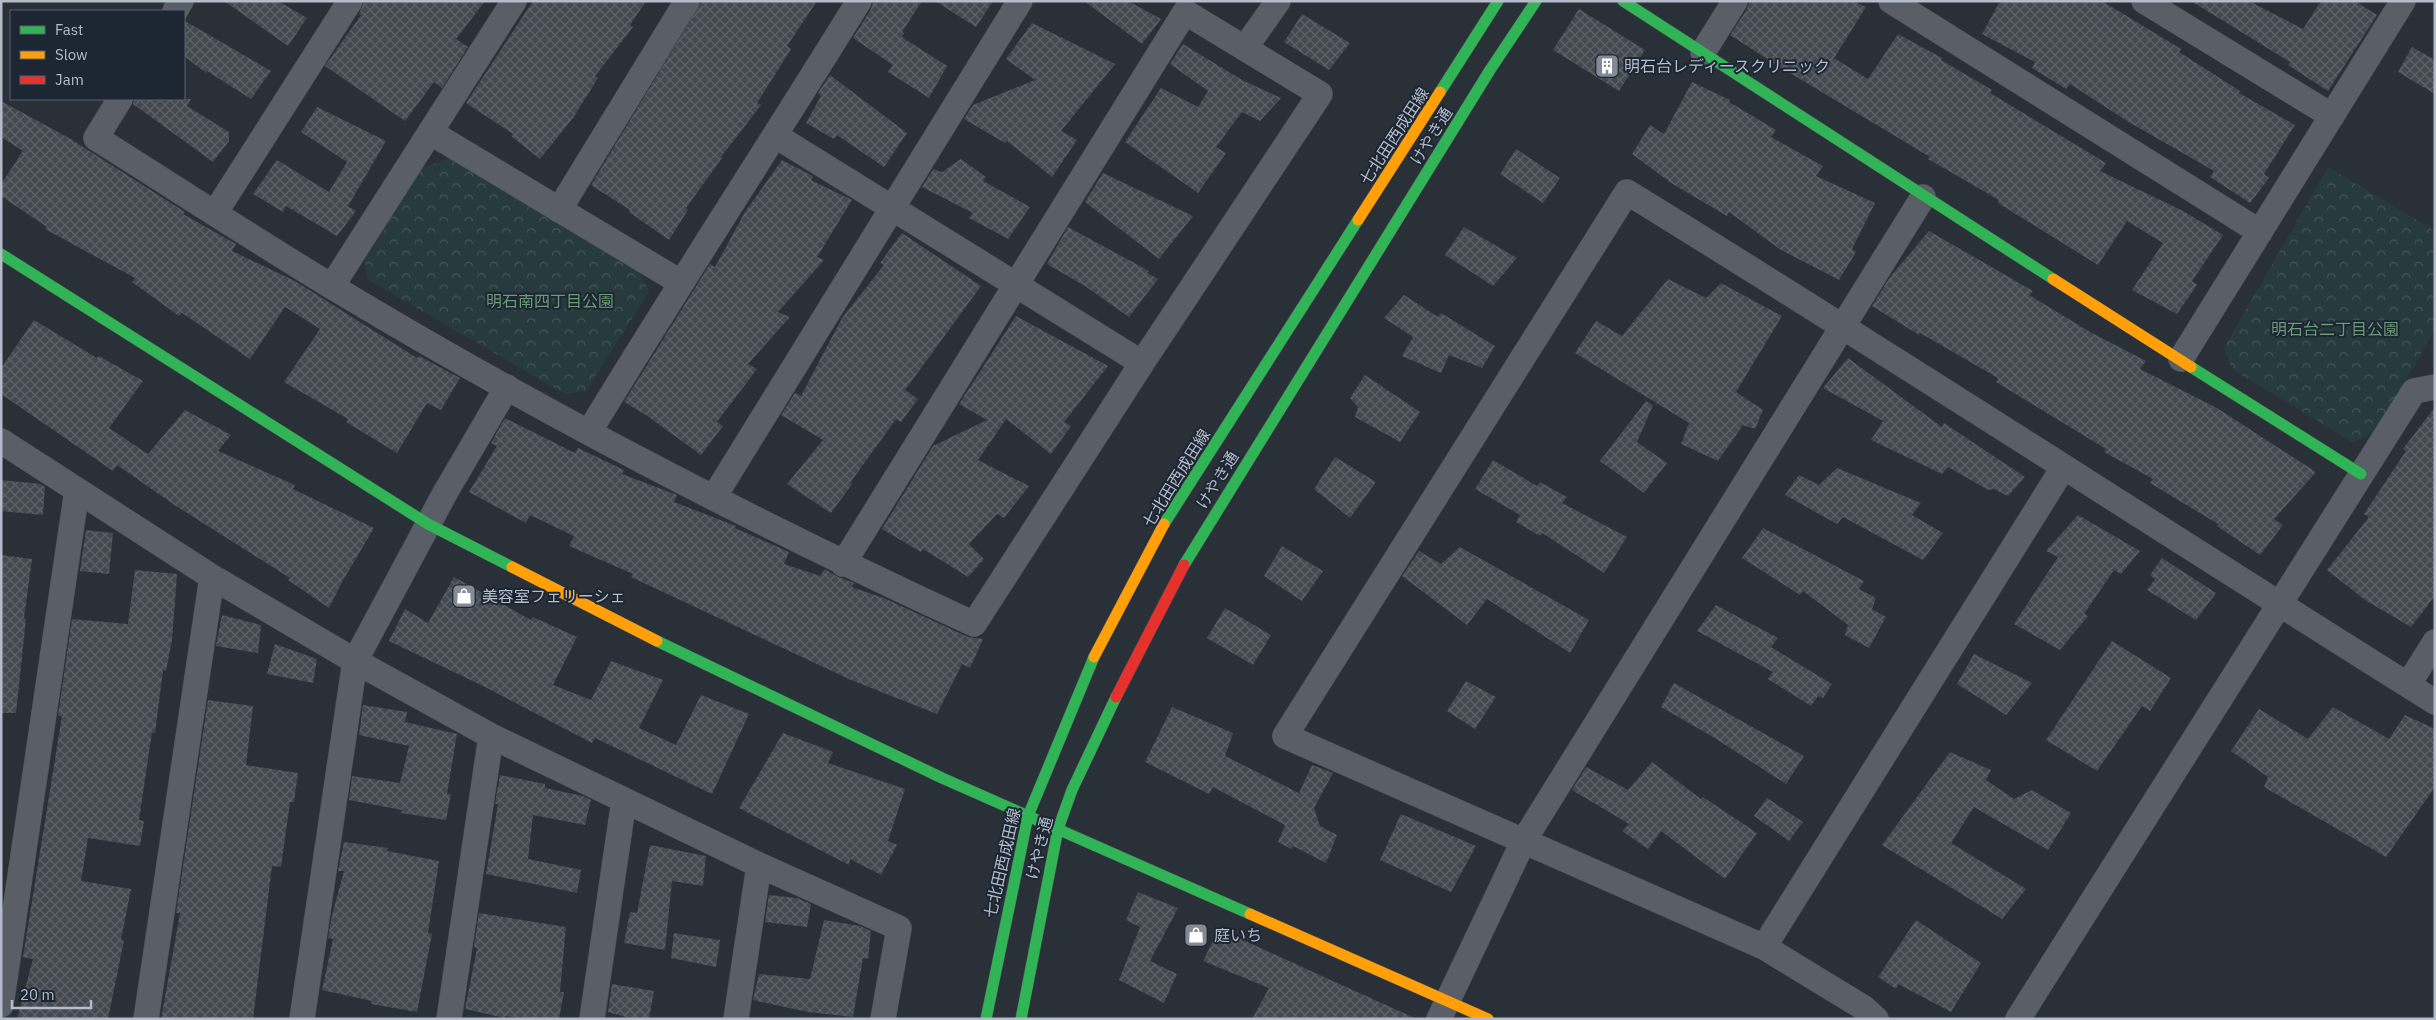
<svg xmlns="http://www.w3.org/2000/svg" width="2436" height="1020" viewBox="0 0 2436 1020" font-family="'IBM Plex Sans','Noto Sans JP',sans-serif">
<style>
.park{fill:url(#park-crowns)}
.building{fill:url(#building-cross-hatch)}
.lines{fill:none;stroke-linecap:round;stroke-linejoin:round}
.street-casing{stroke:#484c53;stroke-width:26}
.fast-casing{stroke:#484c53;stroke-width:12}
.slow-casing{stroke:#484c53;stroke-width:12}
.jam-casing{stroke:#484c53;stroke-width:12}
.street{stroke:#5a5e66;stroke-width:25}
.fast{stroke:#30b455;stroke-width:11}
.slow{stroke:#ff9f0a;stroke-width:11}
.jam{stroke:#e5322d;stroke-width:11}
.labels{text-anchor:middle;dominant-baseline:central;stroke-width:4;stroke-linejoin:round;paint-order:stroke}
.poi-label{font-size:16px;fill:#b4bcc9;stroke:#1d2633;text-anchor:start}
.street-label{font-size:16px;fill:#b4bcc9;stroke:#1d2633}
.park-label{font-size:16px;fill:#6b9a76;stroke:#1d2633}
</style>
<defs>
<pattern id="park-crowns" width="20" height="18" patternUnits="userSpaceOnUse" patternTransform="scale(1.25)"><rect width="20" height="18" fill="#273a3e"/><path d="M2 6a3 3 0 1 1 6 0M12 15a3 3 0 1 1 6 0" fill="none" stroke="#445559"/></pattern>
<pattern id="building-cross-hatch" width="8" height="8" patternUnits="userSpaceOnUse" patternTransform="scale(1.25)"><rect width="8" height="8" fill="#444950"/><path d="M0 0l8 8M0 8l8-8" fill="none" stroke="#5d6168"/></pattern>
</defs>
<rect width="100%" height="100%" fill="#2a3038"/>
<path class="park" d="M 448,158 L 638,268 L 649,292 L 586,391 L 565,394 L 367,279 L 365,259 L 421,169 Z
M 2328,167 L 2435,231 L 2435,329 L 2377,431 L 2352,442 L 2232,369 L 2224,348 Z"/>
<path class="building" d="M 224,1 L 278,1 L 307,18 L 288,46 Z
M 364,1 L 485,1 L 456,39 L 468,47 L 442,88 L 434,82 L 405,121 L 325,66 L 361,15 L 359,14 Z
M 533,1 L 646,1 L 630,25 L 633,27 L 595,76 L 598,78 L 573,118 L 540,159 L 511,136 L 513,134 L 466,103 Z
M 702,1 L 817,1 L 787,46 L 791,49 L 757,103 L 761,105 L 721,157 L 722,158 L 686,208 L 688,210 L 669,240 L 629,212 L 630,210 L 591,185 Z
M 873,1 L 922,1 L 902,32 L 904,33 L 902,37 L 947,66 L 929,98 L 888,72 L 893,65 L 853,38 L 871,9 Z
M 935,1 L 993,1 L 976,27 Z
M 1084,1 L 1128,1 L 1161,19 L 1142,44 Z
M 1749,1 L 1853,1 L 1866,7 L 1834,58 L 1868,79 L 1898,34 L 1942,58 L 1941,60 L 1992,90 L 1990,93 L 2106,163 L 2100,171 L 2183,211 L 2223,235 L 2192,281 L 2197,285 L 2177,314 L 2132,290 L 2163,243 L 2127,221 L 2098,265 L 1998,203 L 1999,200 L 1928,159 L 1930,157 L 1775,64 L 1730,35 L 1747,9 Z
M 2000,1 L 2102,1 L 2181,49 L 2179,52 L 2240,91 L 2239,93 L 2295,125 L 2264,174 L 2269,178 L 2250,203 L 2210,177 L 2214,171 L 2127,121 L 2070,84 L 2066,89 L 2032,68 L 2035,62 L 1982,34 Z
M 2191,1 L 2249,1 L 2303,29 L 2321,1 L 2355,1 L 2377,15 L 2328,91 L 2288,65 L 2290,62 Z
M 1579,9 L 1645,50 L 1619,91 L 1553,50 Z
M 1302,14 L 1350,43 L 1329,70 L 1284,42 Z
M 185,21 L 271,71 L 251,99 L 207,71 L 206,73 L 184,56 Z
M 1032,23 L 1115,64 L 1061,131 L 1077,140 L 1052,177 L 1007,141 L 1005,143 L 964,119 L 973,105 L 1035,80 L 1006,59 Z
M 1183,44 L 1242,80 L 1281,98 L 1260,121 L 1242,112 L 1216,147 L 1226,153 L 1198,193 L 1125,142 L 1161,88 L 1198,107 L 1208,91 L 1170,64 Z
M 2412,47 L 2435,60 L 2435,94 L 2398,72 Z
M 830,75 L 907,133 L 884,167 L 837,135 L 834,139 L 806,123 L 821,96 L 818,93 Z
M 1692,82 L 1730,100 L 1729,102 L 1776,130 L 1771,137 L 1823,166 L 1816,176 L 1875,203 L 1852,249 L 1856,252 L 1839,280 L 1781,250 L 1729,212 L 1727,216 L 1671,183 L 1632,154 L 1650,125 L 1664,134 Z
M 134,99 L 191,99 L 187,106 L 229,132 L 229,141 L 213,162 L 133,104 Z
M 1,101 L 69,138 L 185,212 L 183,214 L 236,244 L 232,251 L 295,281 L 417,358 L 419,356 L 460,378 L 441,410 L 427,403 L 397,453 L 346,422 L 348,419 L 284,382 L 320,329 L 285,307 L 250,359 L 182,313 L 179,316 L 132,282 L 135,278 L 45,229 L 47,227 L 1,196 L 1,184 L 23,151 L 1,137 Z
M 317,107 L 386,141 L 348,206 L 356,211 L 337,236 L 286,206 L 283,212 L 253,194 L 277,160 L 329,192 L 347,162 L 301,132 Z
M 1516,149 L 1560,178 L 1543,203 L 1500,174 Z
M 961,159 L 986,177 L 983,181 L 1030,207 L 1008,239 L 969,218 L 973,213 L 922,187 L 933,169 L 942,172 Z
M 782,160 L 813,176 L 811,180 L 852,200 L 817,257 L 824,260 L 778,312 L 790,317 L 748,364 L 757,369 L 717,422 L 723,426 L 701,455 L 646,415 L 624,402 L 710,264 L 715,267 L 745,212 Z
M 1103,173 L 1193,216 L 1159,259 L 1085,202 Z
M 1068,227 L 1149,271 L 1147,273 L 1158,279 L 1129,317 L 1085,286 L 1047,264 Z
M 1464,227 L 1517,258 L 1493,286 L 1445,255 Z
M 1929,231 L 2033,291 L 2029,295 L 2090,332 L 2146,361 L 2140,369 L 2217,408 L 2316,472 L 2274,519 L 2283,525 L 2260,555 L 2217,526 L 2218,524 L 2150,483 L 2153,479 L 2104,452 L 2106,449 L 1996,382 L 1998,378 L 1920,333 L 1919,335 L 1872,306 L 1890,277 Z
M 902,233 L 981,286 L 905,390 L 918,399 L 901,422 L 896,419 L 850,483 L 852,484 L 831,513 L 787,484 L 823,440 L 781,415 L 795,393 L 801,396 L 842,318 L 884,265 L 880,263 Z
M 1668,279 L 1706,298 L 1721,283 L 1782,316 L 1736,392 L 1763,410 L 1755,429 L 1743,425 L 1718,461 L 1681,444 L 1689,423 L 1575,353 L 1596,321 L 1622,336 Z
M 1404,295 L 1438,317 L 1441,313 L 1495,346 L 1482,368 L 1449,355 L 1441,373 L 1402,356 L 1413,337 L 1384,318 Z
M 1016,316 L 1108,366 L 1064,422 L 1071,426 L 1051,454 L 1006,419 L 978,460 L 1029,486 L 1004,518 L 997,514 L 969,544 L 984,559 L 968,577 L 923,549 L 921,552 L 882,529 L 933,446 L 987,420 L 959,404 Z
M 34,320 L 97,358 L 99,356 L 143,381 L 109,428 L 148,454 L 185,410 L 231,435 L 218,451 L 295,485 L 293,489 L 374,528 L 342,582 L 329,608 L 288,580 L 290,578 L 176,506 L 117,465 L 113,471 L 1,394 L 1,368 Z
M 1848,358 L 1942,427 L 1944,423 L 2025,477 L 2008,496 L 1994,489 L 1988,490 L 1948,467 L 1942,474 L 1871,440 L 1883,421 L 1823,388 Z
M 1365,375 L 1420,412 L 1400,442 L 1355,417 L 1358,407 L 1350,398 Z
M 1646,401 L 1653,405 L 1637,442 L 1667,463 L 1644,493 L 1600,461 Z
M 2435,407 L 2435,596 L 2411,627 L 2365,600 L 2327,570 L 2369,517 L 2364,514 L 2406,451 L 2403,449 Z
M 505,418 L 575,453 L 578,448 L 624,470 L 622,474 L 677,495 L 674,502 L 736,526 L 735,528 L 789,552 L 784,564 L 820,576 L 825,569 L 836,576 L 854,583 L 852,587 L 886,599 L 968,637 L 983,639 L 970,668 L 962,664 L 937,714 L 851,680 L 631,577 L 633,574 L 569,546 L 574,536 L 530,515 L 526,523 L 469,492 L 497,446 L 491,443 Z
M 1335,457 L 1376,482 L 1350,518 L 1314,489 Z
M 1493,460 L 1537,486 L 1540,482 L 1567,497 L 1562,503 L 1627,537 L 1604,573 L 1542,533 L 1540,536 L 1516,522 L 1520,515 L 1475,489 Z
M 1837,468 L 1921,503 L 1912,515 L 1943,533 L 1923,560 L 1843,517 L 1837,524 L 1785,495 L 1799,475 L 1819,485 Z
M 1,480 L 41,484 L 45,487 L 43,515 L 1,511 Z
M 2078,515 L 2140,551 L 2121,574 L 2114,570 L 2084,614 L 2088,616 L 2060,650 L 2014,624 L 2058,557 L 2046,551 Z
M 1763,528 L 1864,581 L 1859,589 L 1876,598 L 1872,609 L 1886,617 L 1869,648 L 1845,635 L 1848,625 L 1803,591 L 1800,595 L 1742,558 Z
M 86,530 L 113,533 L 109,574 L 80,571 Z
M 1282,546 L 1323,571 L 1302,601 L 1264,576 Z
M 1460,547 L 1589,620 L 1570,653 L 1487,599 L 1467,625 L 1402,576 L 1419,551 L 1441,564 Z
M 1,555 L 32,559 L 24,618 L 26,619 L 16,713 L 1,713 Z
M 2162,558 L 2216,593 L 2196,620 L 2147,590 L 2155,579 L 2150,575 Z
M 135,570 L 177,574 L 172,640 L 166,671 L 163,670 L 155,733 L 152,732 L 139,820 L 144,821 L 140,846 L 88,838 L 81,881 L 131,889 L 121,940 L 124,940 L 108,1019 L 17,1019 L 33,959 L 23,957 L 62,716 L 58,716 L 72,619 L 128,624 Z
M 454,577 L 531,620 L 533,617 L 577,637 L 553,685 L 591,700 L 611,661 L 663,680 L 639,728 L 676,745 L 701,695 L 749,714 L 712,794 L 595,738 L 592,743 L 483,686 L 389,641 L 405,609 L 428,623 Z
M 1716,605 L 1778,638 L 1771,647 L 1832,684 L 1823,698 L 1818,696 L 1811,706 L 1768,679 L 1773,672 L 1697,631 Z
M 1225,608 L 1271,635 L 1253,665 L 1207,638 Z
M 222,615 L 261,625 L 258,653 L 216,646 Z
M 2112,641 L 2171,678 L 2150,711 L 2142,706 L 2097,771 L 2046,740 Z
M 275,644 L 317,659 L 313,683 L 267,674 Z
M 1974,654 L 2032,683 L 2006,715 L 1957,684 Z
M 1466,681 L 1496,697 L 1475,729 L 1447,711 Z
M 1674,683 L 1804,756 L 1786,784 L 1713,737 L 1661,707 Z
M 208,700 L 253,706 L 246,765 L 298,773 L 294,802 L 290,802 L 281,867 L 272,866 L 253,1019 L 161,1019 L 180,913 L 176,913 Z
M 363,705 L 407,712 L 405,722 L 457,734 L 447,794 L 451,794 L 446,820 L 401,813 L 402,810 L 349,800 L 352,776 L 400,783 L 409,746 L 359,735 Z
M 1172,707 L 1233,733 L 1225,756 L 1299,793 L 1312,765 L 1333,773 L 1314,808 L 1320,826 L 1337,835 L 1326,863 L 1293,846 L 1291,849 L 1278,842 L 1285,825 L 1213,787 L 1209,794 L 1145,762 Z
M 2333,707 L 2389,739 L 2405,715 L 2435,729 L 2435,787 L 2386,857 L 2264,787 L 2268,777 L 2231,751 L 2259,709 L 2308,739 Z
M 783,733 L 833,752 L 828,763 L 905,789 L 888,841 L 897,845 L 881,875 L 850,859 L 849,865 L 739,808 Z
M 1950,752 L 1991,770 L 1986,780 L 2014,799 L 2032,790 L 2071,813 L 2048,850 L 1974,807 L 1951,843 L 2026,889 L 2002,919 L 1882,845 Z
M 1652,762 L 1701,799 L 1703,797 L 1757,833 L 1725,879 L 1661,831 L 1648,849 L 1622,831 L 1629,824 L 1572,790 L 1586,767 L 1628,790 Z
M 500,775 L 545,784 L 545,788 L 583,796 L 591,800 L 585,825 L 533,815 L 528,859 L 581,870 L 577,893 L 486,874 L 498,804 L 495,804 Z
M 1767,798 L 1803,822 L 1789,841 L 1754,816 Z
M 1401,814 L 1476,846 L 1451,892 L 1380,860 Z
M 344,842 L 388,848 L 387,851 L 439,861 L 428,933 L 432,934 L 417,1012 L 371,1004 L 372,1001 L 322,990 L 333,939 L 328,938 L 332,915 L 344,871 L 338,871 Z
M 650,845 L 706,856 L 703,886 L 672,881 L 665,950 L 624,943 L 630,912 L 637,913 Z
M 1138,892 L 1178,908 L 1150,961 L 1177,974 L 1164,1003 L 1119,980 L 1140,927 L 1126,920 Z
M 769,895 L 797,898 L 811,904 L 807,927 L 765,922 Z
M 479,913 L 566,927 L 560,992 L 564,992 L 559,1019 L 525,1019 L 505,1016 L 505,1018 L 465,1009 L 477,948 L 474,947 Z
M 824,920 L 860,926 L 871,931 L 868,959 L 863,958 L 853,1017 L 808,1012 L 753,1000 L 759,974 L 810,979 Z
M 1916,920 L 1981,963 L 1951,1012 L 1898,984 L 1896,989 L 1878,977 Z
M 1219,929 L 1324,977 L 1417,1019 L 1252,1019 L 1269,988 L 1203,961 Z
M 674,933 L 720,940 L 716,967 L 671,958 Z
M 612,984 L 654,991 L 649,1019 L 633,1019 L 608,1012 Z"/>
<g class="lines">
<g class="street-casing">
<path id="street" d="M 1891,1 L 2260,232
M 2144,1 L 2332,116
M 175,11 L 181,1
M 1245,48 L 1278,1
M 1703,52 L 1735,1
M 120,99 L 96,138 C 174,187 252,238 331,286 C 538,411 755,523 974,624 L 1142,363 L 1320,94 L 1185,12 L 843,564
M 430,132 L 680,282
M 776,136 L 1142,363
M 559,210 L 687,1
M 215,213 L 350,1
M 332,286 L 514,1
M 2181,359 L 2403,1
M 589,432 C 677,287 770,145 859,1
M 1,441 L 212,577 L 355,661 L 491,736 L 759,865 L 899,928 L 883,1019
M 714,497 L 1020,1
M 2408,685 L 2435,642
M 1764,947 L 2063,468
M 1,1005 L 77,490
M 146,1019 L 212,577
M 302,1019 L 355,661 L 445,493 L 507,387
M 449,1019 L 491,736
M 592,1019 L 624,800
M 736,1019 L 759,865
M 1439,1019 L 1523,842 L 1923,197
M 1876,1019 L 1864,1008 L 1764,947 L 1285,736 L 1627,192 C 1898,359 2165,533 2435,702
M 2018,1019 L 2414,391 L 2435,387"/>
</g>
<g class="fast-casing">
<path id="fast" d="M 1623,1 L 2053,279
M 1440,92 L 1498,1
M 1,254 L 428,524 L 512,567
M 2191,367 L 2361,474
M 1164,524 L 1358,220
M 1184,565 L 1490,70 L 1536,1
M 657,641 L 942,778 L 1250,914
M 986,1019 L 1028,816 L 1094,657
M 1021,1019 L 1058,829 L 1072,790 L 1116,697"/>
</g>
<g class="slow-casing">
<path id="slow" d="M 1358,220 L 1440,92
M 2053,279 L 2191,367
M 512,567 L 657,641
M 1094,657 L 1164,524
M 1250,914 L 1488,1019"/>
</g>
<g class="jam-casing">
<path id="jam" d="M 1116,697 L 1184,565"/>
</g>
<use href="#street" class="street"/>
<use href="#fast" class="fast"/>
<use href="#slow" class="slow"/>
<use href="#jam" class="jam"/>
</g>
<defs>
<g id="building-square" transform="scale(1.25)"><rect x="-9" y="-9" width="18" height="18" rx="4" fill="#848b96" stroke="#1d2633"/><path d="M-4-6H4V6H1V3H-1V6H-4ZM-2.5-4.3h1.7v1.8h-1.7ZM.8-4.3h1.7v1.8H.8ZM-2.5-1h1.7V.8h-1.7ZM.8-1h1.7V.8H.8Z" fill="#fff"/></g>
<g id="shop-square" transform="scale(1.25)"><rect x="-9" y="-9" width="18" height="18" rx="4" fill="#848b96" stroke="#1d2633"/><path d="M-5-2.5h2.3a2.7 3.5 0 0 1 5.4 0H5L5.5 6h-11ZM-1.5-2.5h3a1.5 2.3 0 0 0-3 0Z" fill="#fff"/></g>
</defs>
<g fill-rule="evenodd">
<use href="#building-square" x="1607" y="66"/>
<use href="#shop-square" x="464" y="596"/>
<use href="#shop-square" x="1196" y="935"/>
</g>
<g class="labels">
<g class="poi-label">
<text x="1624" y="66">明石台レディースクリニック</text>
<text x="482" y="596">美容室フェリーシェ</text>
<text x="1214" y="935">庭いち</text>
</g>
<g class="street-label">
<text transform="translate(1394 136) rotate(-57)">七北田西成田線</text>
<text transform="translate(1431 136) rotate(-58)">けやき通</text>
<text transform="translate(1176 478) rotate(-58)">七北田西成田線</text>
<text transform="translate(1217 480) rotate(-58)">けやき通</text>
<text transform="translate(1039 848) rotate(-76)">けやき通</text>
<text transform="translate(1002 863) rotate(-77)">七北田西成田線</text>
</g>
<g class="park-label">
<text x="550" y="301">明石南四丁目公園</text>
<text x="2335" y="329">明石台二丁目公園</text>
</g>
</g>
<rect width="2436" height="1020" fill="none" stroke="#b4bcc9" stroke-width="5"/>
<rect x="10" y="10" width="175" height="90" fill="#1d2633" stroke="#59626f"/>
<rect x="20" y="26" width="25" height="8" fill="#30b455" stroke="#59626f"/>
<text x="55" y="35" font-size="15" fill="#b4bcc9">Fast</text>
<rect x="20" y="51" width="25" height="8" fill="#ff9f0a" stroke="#59626f"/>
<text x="55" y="60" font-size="15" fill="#b4bcc9">Slow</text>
<rect x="20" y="76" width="25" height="8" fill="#e5322d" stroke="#59626f"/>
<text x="55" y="85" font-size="15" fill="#b4bcc9">Jam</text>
<path d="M12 1000v8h79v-8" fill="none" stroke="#b4bcc9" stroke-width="2.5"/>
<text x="20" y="1000" font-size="15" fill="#b4bcc9" stroke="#1d2633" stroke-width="4" paint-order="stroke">20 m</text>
</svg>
